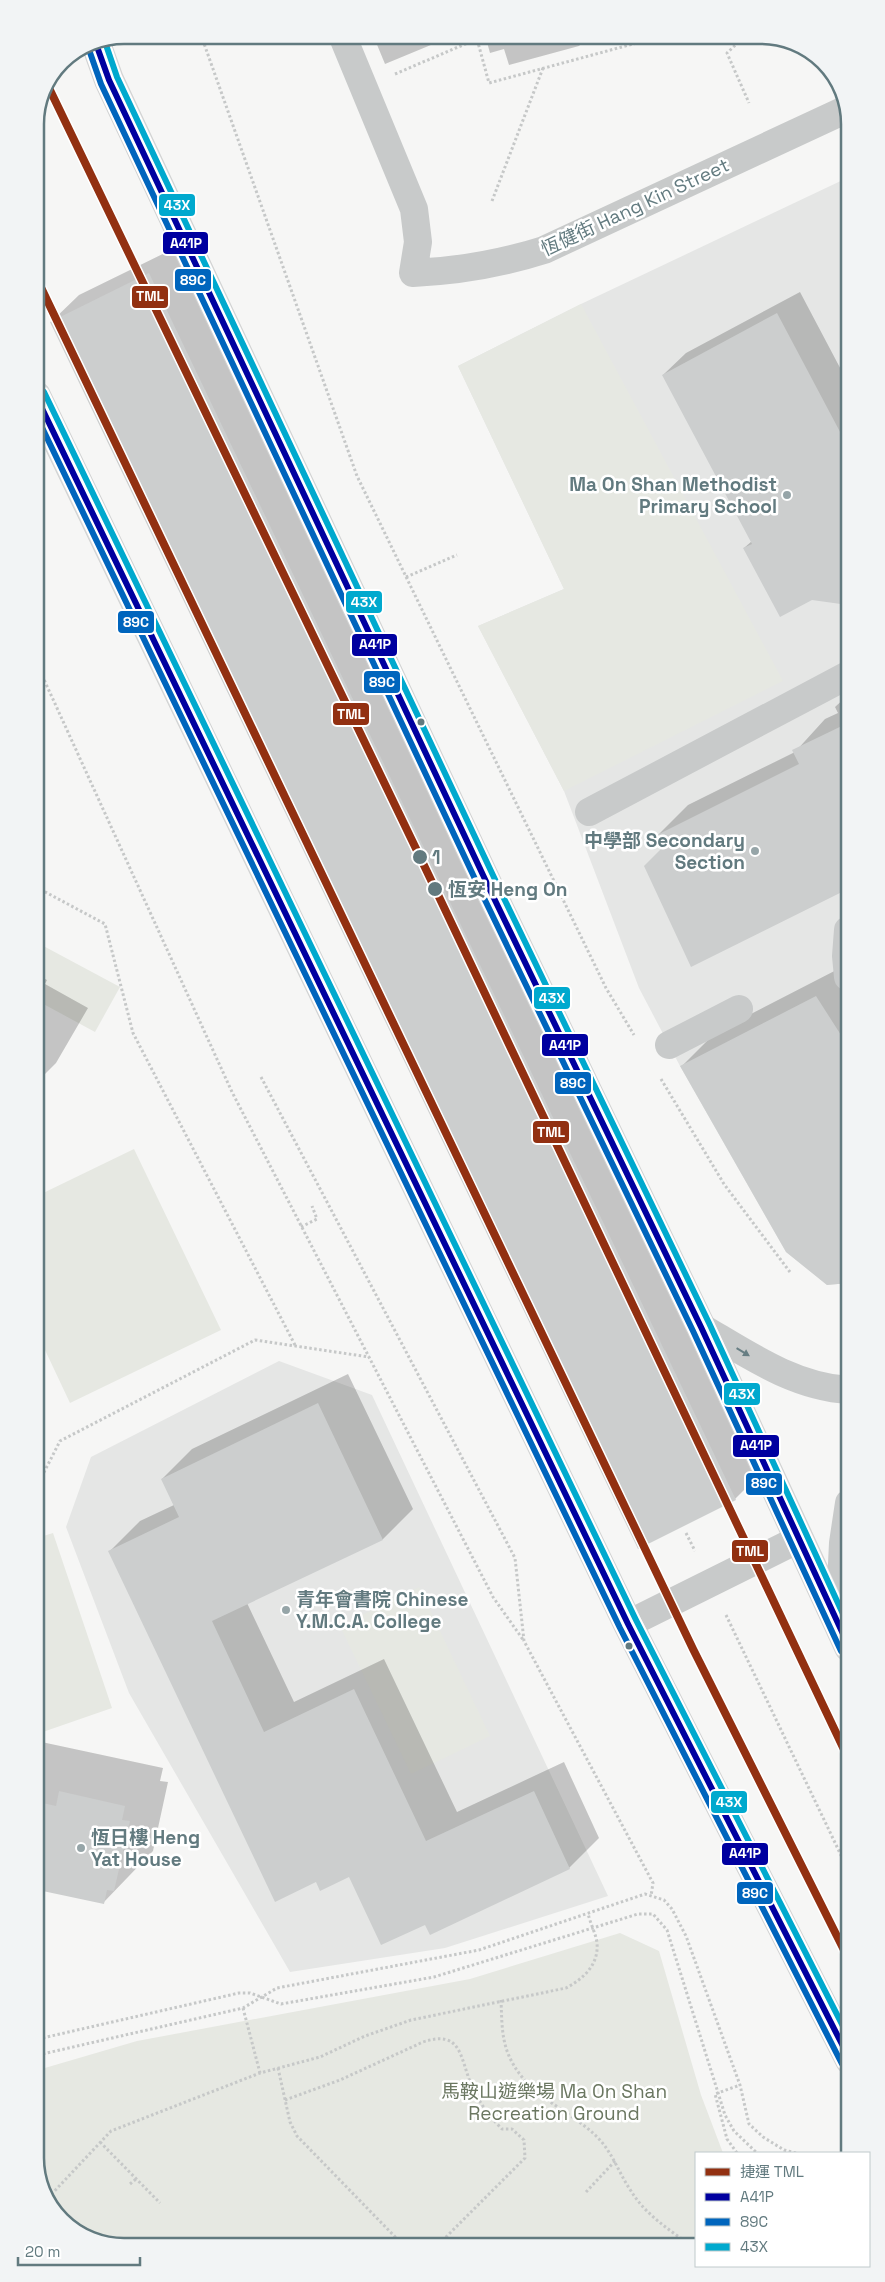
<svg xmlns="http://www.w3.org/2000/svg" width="885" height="2282" viewBox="0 0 885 2282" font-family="'Space Grotesk','Noto Sans TC',sans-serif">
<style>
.built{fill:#e5e6e5}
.green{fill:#e6e8e2}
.shadow{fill:#0003}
.building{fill:#cccece}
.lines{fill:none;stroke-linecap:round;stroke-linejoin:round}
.major-casing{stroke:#d2d3d3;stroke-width:30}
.path{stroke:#c6c8c8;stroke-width:3;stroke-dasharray:2.5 2.5;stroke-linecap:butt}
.minor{stroke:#c8caca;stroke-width:28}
.major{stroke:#dddfdf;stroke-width:28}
.bus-1-casing{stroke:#fff;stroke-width:10}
.bus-2-casing{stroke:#fff;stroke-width:10}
.bus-3-casing{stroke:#fff;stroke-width:10}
.bus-1{stroke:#0000a0;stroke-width:6}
.bus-2{stroke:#0065bd;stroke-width:6}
.bus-3{stroke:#00a9ce;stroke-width:6}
.metro-1-casing{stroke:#fff;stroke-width:11}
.metro-1{stroke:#923011;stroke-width:8}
.oneway{fill:#677e83}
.poi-dot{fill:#96a5a8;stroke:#fff;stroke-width:2}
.bus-dot{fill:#627a7f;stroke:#fff;stroke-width:2}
.labels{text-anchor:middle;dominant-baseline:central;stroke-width:5;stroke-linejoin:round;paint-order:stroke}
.street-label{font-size:19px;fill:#627a7f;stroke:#fff}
.poi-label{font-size:19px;font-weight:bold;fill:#627a7f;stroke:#fff;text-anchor:end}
.stop-label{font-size:19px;font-weight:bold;fill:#627a7f;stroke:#fff;text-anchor:start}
.park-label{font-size:19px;fill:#6b7761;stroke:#fff}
.rim{fill:none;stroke:#627a7f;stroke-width:2.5}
.line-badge{stroke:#fff;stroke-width:2}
.badge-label{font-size:14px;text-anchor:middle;font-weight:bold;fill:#fff}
</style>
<rect width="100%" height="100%" fill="#f6f6f5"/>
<path class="built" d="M 847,178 L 849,1283 L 827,1285 L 786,1252 L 680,1066 L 639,988 L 564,791 L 478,626 L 564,589 L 458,366 L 581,304 Z
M 279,1361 L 372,1395 L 608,1896 L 445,1948 L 290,1972 L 129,1693 L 66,1527 L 91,1457 Z"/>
<path class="green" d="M 581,304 L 783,681 L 564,791 L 478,626 L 564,589 L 458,366 Z
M 36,942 L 120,987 L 95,1032 L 36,1000 Z
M 134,1149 L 221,1330 L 70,1403 L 37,1333 L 37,1196 Z
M 53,1533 L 112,1708 L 37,1734 L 37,1538 Z
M 419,1587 L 490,1736 L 411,1774 L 340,1626 Z
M 620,1933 L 659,1951 L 701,2095 L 723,2153 L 696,2153 L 696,2244 L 117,2247 L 65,2225 L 38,2182 L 38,2070 L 137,2041 L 470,1979 Z"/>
<path class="shadow" d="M 373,35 L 455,35 L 385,64 Z
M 485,35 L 590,35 L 579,46 L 509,65 L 504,49 L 490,53 Z
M 177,247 L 762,1472 L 735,1499 L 51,322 L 79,295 Z
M 800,292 L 847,381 L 848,602 L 744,548 L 752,541 L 663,375 L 686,353 Z
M 848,695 L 848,887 L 787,918 L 663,849 L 657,836 L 688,805 L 795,752 L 825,719 L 838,713 L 835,707 Z
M 848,964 L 849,1282 L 682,1066 L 716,1032 Z
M 36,974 L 47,980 L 45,984 L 88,1008 L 56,1063 L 37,1082 Z
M 348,1374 L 413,1509 L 383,1539 L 247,1603 L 294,1702 L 384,1659 L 457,1812 L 564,1762 L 599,1838 L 569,1868 L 425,1923 L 350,1875 L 110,1551 L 140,1521 L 174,1505 L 162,1479 L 192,1449 Z
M 37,1741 L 163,1768 L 160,1781 L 168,1782 L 153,1851 L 103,1903 L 38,1888 Z"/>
<path class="building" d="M 149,273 L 736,1500 L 638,1549 L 50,322 Z
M 777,313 L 847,445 L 848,605 L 812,600 L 780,617 L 743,548 L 752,544 L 662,375 Z
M 848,723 L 848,889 L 691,967 L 644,866 L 662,848 L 655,836 L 799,764 L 792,750 Z
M 816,996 L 848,1046 L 849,1283 L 827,1285 L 786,1252 L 680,1066 Z
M 318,1403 L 383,1540 L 212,1621 L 264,1732 L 354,1689 L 426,1841 L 534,1791 L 570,1869 L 430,1935 L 425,1925 L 381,1945 L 349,1877 L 320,1891 L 316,1882 L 275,1902 L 108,1551 L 179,1517 L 161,1479 Z
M 59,1791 L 125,1806 L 122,1820 L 130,1821 L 114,1891 L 107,1890 L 104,1904 L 38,1890 L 38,1802 L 56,1806 Z"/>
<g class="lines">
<g class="major-casing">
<path id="major" d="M 95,41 L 109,80 L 491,892 L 701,1327 L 849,1647
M 36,396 L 628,1624 L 850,2060"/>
</g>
<path class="path" d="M 201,35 L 357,476 L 606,988 L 634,1035
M 746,35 L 727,53 L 749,103
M 395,74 L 477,39 L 489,83 L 666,35
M 492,201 L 543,68
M 406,577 L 457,555
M 36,662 L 232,1092 L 493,1597 L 524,1641
M 36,887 L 105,924 L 133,1033 L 295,1345
M 261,1077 L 515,1558 L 524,1641 L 653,1883 L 651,1896
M 661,1079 L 724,1184 L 790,1272
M 301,1227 L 317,1219 L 312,1206
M 37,1486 L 60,1441 L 255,1340 L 369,1357
M 686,1533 L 695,1551
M 726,1615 L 850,1874
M 501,2000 C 502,2022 501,2042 512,2062 C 529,2095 568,2110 594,2134 C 612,2150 618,2172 631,2191 C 645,2214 668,2229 689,2244
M 243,2008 L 260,2073
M 38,2039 L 239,1993 L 250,1993 L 281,2004 L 434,1977 L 638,1914 L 653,1914 L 667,1930 L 725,2115 L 734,2131 L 757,2153
M 38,2055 L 243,2008 L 277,1988 L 479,1950 L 645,1894 L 664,1900 L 672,1909 L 686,1936 L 740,2085 L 749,2124 L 763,2137 L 784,2150 L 796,2153
M 278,2068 L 290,2122 L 297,2136 L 404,2246
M 285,2100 L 340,2080 L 423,2042 C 462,2029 460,2058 471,2084 C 478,2101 489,2116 502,2129 L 512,2129 L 524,2140 L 525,2158 L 438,2245
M 100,2142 L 160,2203
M 737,2153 L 727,2139 L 715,2094 L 740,2085
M 841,2153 L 850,2150
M 130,2184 L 136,2179
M 586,2192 L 616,2160
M 48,2198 L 111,2131 L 260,2073 L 320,2057 L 365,2036 L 411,2020 L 566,1988 C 583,1979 599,1965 597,1943 C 596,1934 590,1923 588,1913"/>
<path class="minor" d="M 342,35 L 414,209 L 418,242 L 413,273 C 459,271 500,264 544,250 L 847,109
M 589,812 L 848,675
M 848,930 L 846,956 L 848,977
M 669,1045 L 739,1009
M 701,1327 C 747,1354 794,1387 849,1390
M 628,1624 L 799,1539
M 839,1625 L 843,1543 L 849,1503"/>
<use href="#major" class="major"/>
<g class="bus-1-casing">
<path id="bus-1" d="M 95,41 L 109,80 L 491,892 L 701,1327 L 849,1647
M 36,396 L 628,1624 L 850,2060"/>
</g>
<g class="bus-2-casing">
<path id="bus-2" d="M 87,44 L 101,84 L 483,896 L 693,1331 L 841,1651
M 36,415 L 620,1628 L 842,2064"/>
</g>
<g class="bus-3-casing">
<path id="bus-3" d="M 104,39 L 117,77 L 499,888 L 709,1323 L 849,1627
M 44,392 L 636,1620 L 850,2040"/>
</g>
<use href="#bus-1" class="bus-1"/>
<use href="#bus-2" class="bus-2"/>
<use href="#bus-3" class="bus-3"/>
<g class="metro-1-casing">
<path id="metro-1" d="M 49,88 L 421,859 L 849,1760
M 35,275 L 693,1649 L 850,1962"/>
</g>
<use href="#metro-1" class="metro-1"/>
</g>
<defs><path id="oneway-solid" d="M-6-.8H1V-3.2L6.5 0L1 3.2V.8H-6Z" transform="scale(1.25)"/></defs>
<use class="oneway" href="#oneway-solid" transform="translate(743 1352) rotate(31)"/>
<g class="poi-dot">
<circle cx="787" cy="495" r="5"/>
<circle cx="755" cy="851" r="5"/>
<circle cx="286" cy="1610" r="5"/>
<circle cx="81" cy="1848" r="5"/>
</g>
<g class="bus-dot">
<circle cx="421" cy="722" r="4.5"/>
<circle cx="420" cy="857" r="8"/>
<circle cx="435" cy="889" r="8"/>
<circle cx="629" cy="1646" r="4.5"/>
</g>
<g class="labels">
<g class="street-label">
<text transform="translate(635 207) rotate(-25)">恆健街 Hang Kin Street</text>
</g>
<g class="poi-label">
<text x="777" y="484">Ma On Shan Methodist<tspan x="777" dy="22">Primary School</tspan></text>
<text x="745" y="840">中學部 Secondary<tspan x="745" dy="22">Section</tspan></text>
<text x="296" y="1599" text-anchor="start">青年會書院 Chinese<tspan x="296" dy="22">Y.M.C.A. College</tspan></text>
<text x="91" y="1837" text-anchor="start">恆日樓 Heng<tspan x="91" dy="22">Yat House</tspan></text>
</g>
<g class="stop-label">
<text x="432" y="857">1</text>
<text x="448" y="889">恆安 Heng On</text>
</g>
<g class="park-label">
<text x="554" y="2091">馬鞍山遊樂場 Ma On Shan<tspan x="554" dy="22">Recreation Ground</tspan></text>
</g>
</g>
<path d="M0 0H885V2282H0ZM124 44H761A80 80 0 0 1 841 124V2158A80 80 0 0 1 761 2238H124A80 80 0 0 1 44 2158V124A80 80 0 0 1 124 44Z" fill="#f2f4f5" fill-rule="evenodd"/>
<path class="rim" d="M124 44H761A80 80 0 0 1 841 124V2158A80 80 0 0 1 761 2238H124A80 80 0 0 1 44 2158V124A80 80 0 0 1 124 44Z"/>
<g class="line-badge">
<rect x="158" y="193" width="38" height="24" rx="5" fill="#00a9ce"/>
<rect x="162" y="231" width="47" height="24" rx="5" fill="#0000a0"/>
<rect x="174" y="268" width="38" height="24" rx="5" fill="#0065bd"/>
<rect x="131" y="285" width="38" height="24" rx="5" fill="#923011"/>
<rect x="345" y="590" width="38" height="24" rx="5" fill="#00a9ce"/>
<rect x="117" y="610" width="38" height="24" rx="5" fill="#0065bd"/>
<rect x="351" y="633" width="47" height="24" rx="5" fill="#0000a0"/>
<rect x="363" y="670" width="38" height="24" rx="5" fill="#0065bd"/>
<rect x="332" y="702" width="38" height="24" rx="5" fill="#923011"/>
<rect x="533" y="986" width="38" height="24" rx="5" fill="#00a9ce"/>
<rect x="541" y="1033" width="48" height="24" rx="5" fill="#0000a0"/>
<rect x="554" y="1071" width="38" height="24" rx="5" fill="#0065bd"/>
<rect x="532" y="1120" width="38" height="24" rx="5" fill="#923011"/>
<rect x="723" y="1382" width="38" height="24" rx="5" fill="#00a9ce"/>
<rect x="732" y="1434" width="48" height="24" rx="5" fill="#0000a0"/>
<rect x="745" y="1472" width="38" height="24" rx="5" fill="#0065bd"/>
<rect x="731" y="1539" width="38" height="24" rx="5" fill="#923011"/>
<rect x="710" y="1790" width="38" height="24" rx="5" fill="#00a9ce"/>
<rect x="721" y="1842" width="48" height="24" rx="5" fill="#0000a0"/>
<rect x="736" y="1881" width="38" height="24" rx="5" fill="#0065bd"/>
</g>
<g class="badge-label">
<text x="177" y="210">43X</text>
<text x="186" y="248">A41P</text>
<text x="193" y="285">89C</text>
<text x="150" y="301">TML</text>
<text x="364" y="607">43X</text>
<text x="136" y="627">89C</text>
<text x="375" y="649">A41P</text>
<text x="382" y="687">89C</text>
<text x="351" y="719">TML</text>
<text x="552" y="1003">43X</text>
<text x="565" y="1050">A41P</text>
<text x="573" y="1088">89C</text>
<text x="551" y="1137">TML</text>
<text x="742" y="1399">43X</text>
<text x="756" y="1450">A41P</text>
<text x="764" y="1488">89C</text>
<text x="750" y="1556">TML</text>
<text x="729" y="1807">43X</text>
<text x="745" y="1858">A41P</text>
<text x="755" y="1898">89C</text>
</g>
<rect x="695" y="2152" width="175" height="115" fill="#ffffff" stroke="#c0cacc"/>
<rect x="705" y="2168" width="25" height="8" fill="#923011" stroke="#c0cacc"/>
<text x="740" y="2177" font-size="15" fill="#627a7f">捷運 TML</text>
<rect x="705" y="2193" width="25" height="8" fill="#0000a0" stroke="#c0cacc"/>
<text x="740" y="2202" font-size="15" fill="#627a7f">A41P</text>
<rect x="705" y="2218" width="25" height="8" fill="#0065bd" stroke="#c0cacc"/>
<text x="740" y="2227" font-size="15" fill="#627a7f">89C</text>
<rect x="705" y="2243" width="25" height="8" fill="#00a9ce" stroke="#c0cacc"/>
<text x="740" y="2252" font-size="15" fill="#627a7f">43X</text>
<path d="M18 2257v8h122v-8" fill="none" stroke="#627a7f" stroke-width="2.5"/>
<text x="25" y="2257" font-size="15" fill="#627a7f" stroke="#ffffff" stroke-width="4" paint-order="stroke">20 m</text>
</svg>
